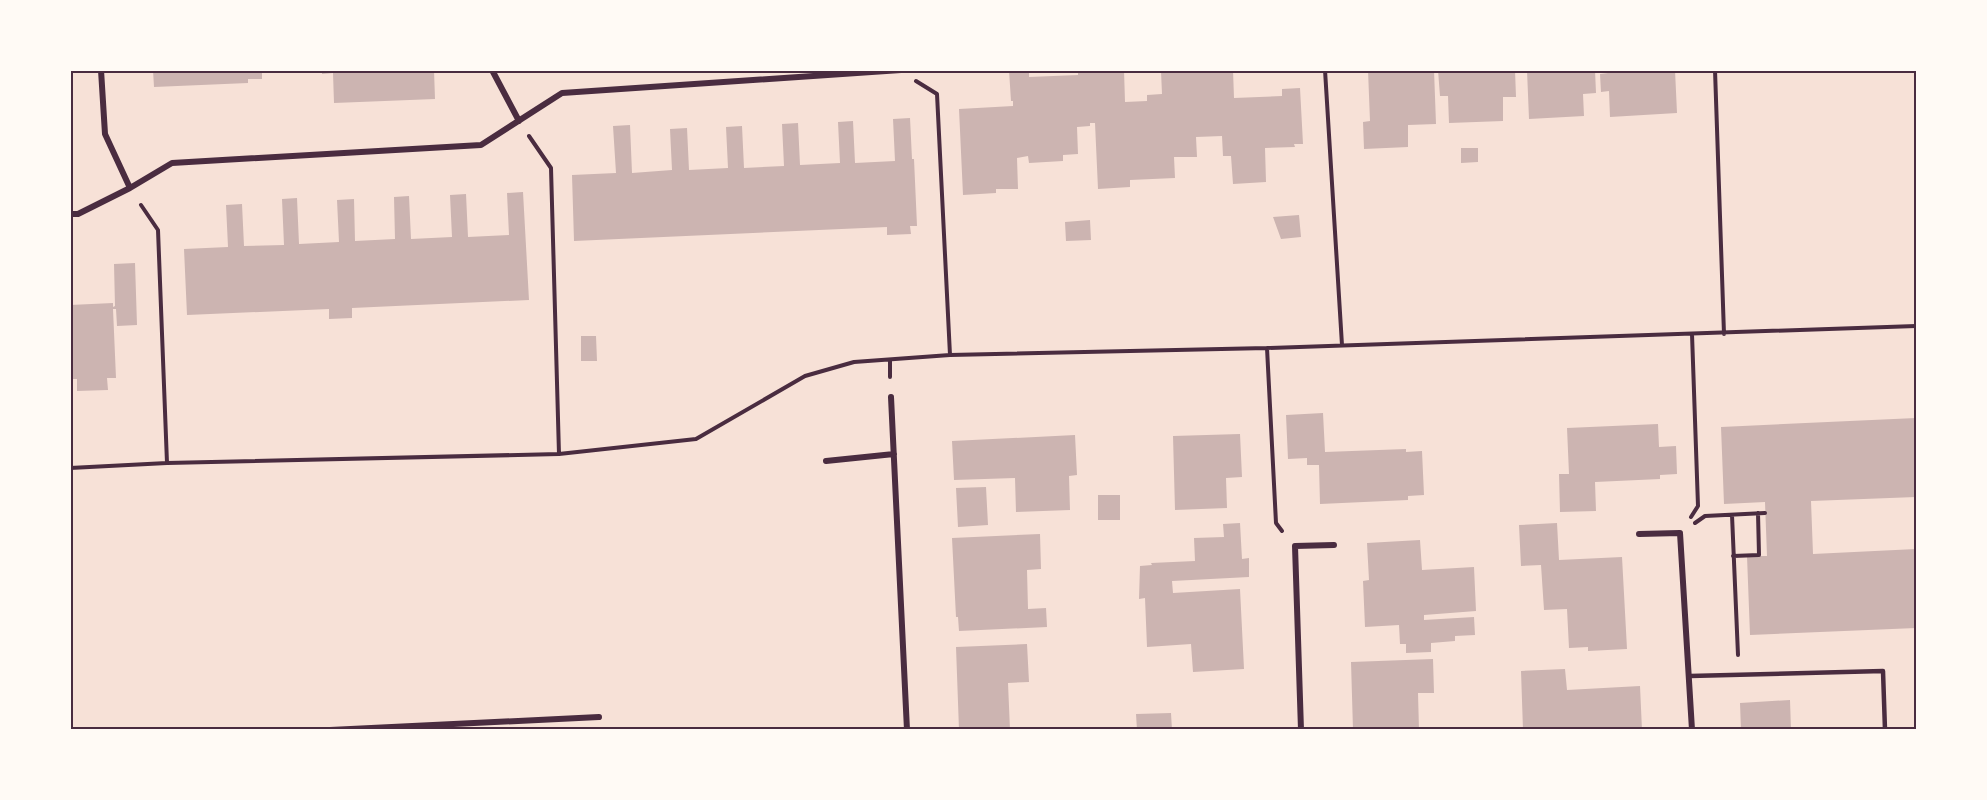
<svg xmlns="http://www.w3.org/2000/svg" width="1987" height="800" viewBox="0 0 1987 800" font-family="Inter,sans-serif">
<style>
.building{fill:#ccb4b1}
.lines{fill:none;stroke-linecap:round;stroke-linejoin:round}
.path{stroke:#4a2c40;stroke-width:4}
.service{stroke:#4a2c40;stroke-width:4.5}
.minor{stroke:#4a2c40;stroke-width:6}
.neatline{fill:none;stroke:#4a2c40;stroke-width:2}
</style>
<rect width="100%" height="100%" fill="#f7e1d7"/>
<path class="building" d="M 153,70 L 262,70 L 262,79 L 248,79 L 248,83 L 154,87 Z
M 322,70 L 434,70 L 435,99 L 334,103 L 333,73 L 322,74 Z
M 1009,70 L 1029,70 L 1029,77 L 1078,75 L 1078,70 L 1124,70 L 1125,102 L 1147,101 L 1147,95 L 1162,94 L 1161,71 L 1233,70 L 1234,98 L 1282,96 L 1282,89 L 1300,88 L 1303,144 L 1294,144 L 1295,147 L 1265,148 L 1266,182 L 1233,184 L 1231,156 L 1223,156 L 1222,136 L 1196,137 L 1197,157 L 1174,157 L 1175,178 L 1130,180 L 1130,187 L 1098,189 L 1095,123 L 1090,123 L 1090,126 L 1077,127 L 1078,154 L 1063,155 L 1063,161 L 1029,163 L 1028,156 L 1017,158 L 1018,189 L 996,189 L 996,193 L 963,195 L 959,109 L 1013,106 L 1013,101 L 1011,101 Z
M 1368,70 L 1434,70 L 1436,124 L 1408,125 L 1408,147 L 1364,149 L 1363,122 L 1370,121 Z
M 1438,70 L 1515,70 L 1516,97 L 1503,97 L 1503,121 L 1449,123 L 1448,96 L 1440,96 Z
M 1527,70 L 1595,70 L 1596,93 L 1583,94 L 1584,116 L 1529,119 Z
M 1608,70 L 1675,70 L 1677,113 L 1610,117 L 1609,91 L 1601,92 L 1600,74 L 1608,73 Z
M 910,118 L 912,159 L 914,159 L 917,226 L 910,226 L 911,234 L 887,235 L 887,227 L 574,241 L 572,175 L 616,173 L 613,126 L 630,125 L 632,173 L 672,170 L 670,129 L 687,128 L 689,170 L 728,168 L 726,127 L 742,126 L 744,168 L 784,166 L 782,124 L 798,123 L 800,165 L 840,163 L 838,122 L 853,121 L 855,163 L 895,161 L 893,119 Z
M 1461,148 L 1478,148 L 1478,162 L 1461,163 Z
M 523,192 L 529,300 L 352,308 L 352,318 L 329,319 L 329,309 L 187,315 L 184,249 L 228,247 L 226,205 L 242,204 L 244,246 L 284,245 L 282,199 L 297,198 L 299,244 L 339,242 L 337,200 L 354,199 L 355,241 L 395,239 L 394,197 L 409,196 L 411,239 L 452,237 L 450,195 L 466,194 L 468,237 L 509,235 L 507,193 Z
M 1299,215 L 1301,237 L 1281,239 L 1273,217 Z
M 1090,220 L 1091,240 L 1066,241 L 1065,222 Z
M 135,263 L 137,325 L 117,326 L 116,309 L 113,309 L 116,378 L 107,378 L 108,390 L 77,391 L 77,379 L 70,379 L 70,305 L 113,303 L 113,307 L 115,306 L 114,264 Z
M 581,336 L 596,336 L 597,361 L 581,361 Z
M 1323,413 L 1325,452 L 1406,449 L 1406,452 L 1422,451 L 1424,495 L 1408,496 L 1408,500 L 1320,504 L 1319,465 L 1307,465 L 1307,458 L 1288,459 L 1286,415 Z
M 1916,418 L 1916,497 L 1811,501 L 1813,554 L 1916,549 L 1916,628 L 1750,635 L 1747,556 L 1767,556 L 1765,502 L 1724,504 L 1721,427 Z
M 1658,424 L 1659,447 L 1676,446 L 1677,474 L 1660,475 L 1660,479 L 1595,482 L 1596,511 L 1560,512 L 1559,474 L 1569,474 L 1567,428 Z
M 1240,434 L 1242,477 L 1226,478 L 1227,508 L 1175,510 L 1173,436 Z
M 1075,435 L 1077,475 L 1069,476 L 1070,510 L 1016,512 L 1015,478 L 954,480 L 952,441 Z
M 986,487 L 988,525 L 958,527 L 956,488 Z
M 1098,495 L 1120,495 L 1120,520 L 1098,520 Z
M 1240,523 L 1242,559 L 1249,558 L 1249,577 L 1172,581 L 1173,593 L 1240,589 L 1244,669 L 1193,672 L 1191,644 L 1147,647 L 1145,598 L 1139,599 L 1140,566 L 1152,565 L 1151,563 L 1195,561 L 1194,538 L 1224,537 L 1223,524 Z
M 1557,523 L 1559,560 L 1622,557 L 1627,649 L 1588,651 L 1588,647 L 1569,648 L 1567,609 L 1544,610 L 1541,565 L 1521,566 L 1519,525 Z
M 1040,534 L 1041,569 L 1027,570 L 1028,609 L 1046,608 L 1047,627 L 959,631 L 958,617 L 956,617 L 952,538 Z
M 1420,540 L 1422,570 L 1474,567 L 1476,611 L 1424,615 L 1424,620 L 1474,617 L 1475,635 L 1455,636 L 1455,641 L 1431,643 L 1431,652 L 1406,653 L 1406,644 L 1400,644 L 1399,625 L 1365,627 L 1363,581 L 1369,580 L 1367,543 Z
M 1027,644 L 1029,682 L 1008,683 L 1010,730 L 959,730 L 956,647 Z
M 1433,659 L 1434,693 L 1418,693 L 1419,730 L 1353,730 L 1351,662 Z
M 1565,669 L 1567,690 L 1640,686 L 1642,730 L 1523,730 L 1521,671 Z
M 1790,700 L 1791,730 L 1741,730 L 1740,703 Z
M 1171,713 L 1172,730 L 1137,730 L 1136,714 Z"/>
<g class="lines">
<path class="path" d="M 1325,70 L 1342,345
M 1715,70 L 1724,334
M 916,81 L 937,94 L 950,355
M 529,136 L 551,168 L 559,454
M 141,205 L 158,230 L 167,463
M 1267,348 L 1276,523 L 1282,531
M 890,360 L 890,377
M 70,468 L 167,463 L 559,454 L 696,439 L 805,376 L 854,362 L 950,355 L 1267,348 L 1916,326
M 1732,515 L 1738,655
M 1691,517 L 1698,506 L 1692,334
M 1695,523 L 1705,516 L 1765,513
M 1733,556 L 1759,555 L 1758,513
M 70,675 L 70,724"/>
<path class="service" d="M 1690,676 L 1883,671 L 1885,730"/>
<path class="minor" d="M 101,70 L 105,134 L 130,188
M 492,70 L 519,121
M 70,214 L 78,214 L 130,188 L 172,163 L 481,145 L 562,93 L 901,70
M 891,397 L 907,730
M 826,461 L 894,454
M 1639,534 L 1680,533 L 1692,730
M 330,730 L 599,717
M 1301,730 L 1295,546 L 1334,545"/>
</g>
<rect width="1987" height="800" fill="none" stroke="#fffaf5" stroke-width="144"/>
<rect x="72" y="72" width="1843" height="656" class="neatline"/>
</svg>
